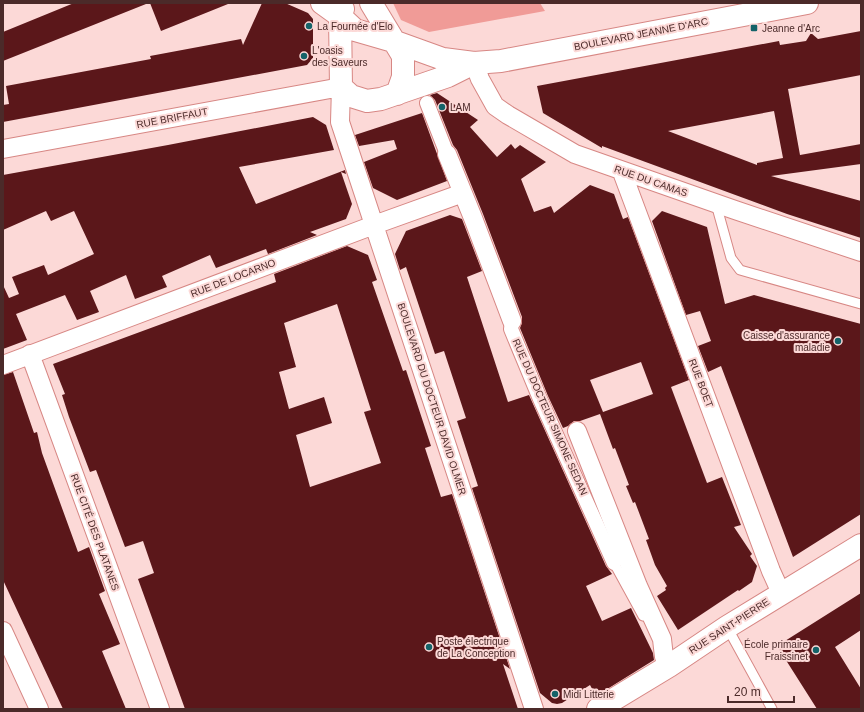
<svg xmlns="http://www.w3.org/2000/svg" width="864" height="712" viewBox="0 0 864 712" font-family="Helvetica,sans-serif">
<style>
.green{fill:#f09b97}
.building{fill:#5b171a;fill-rule:evenodd}
.lines{fill:none;stroke-linecap:round;stroke-linejoin:round}
.service-casing{stroke:#d78784;stroke-width:11}
.pedestrian-casing{stroke:#d78784;stroke-width:16}
.minor-casing{stroke:#d78784;stroke-width:20}
.tertiary-casing{stroke:#d78784;stroke-width:24}
.service{stroke:#fff;stroke-width:9}
.pedestrian{stroke:#fff;stroke-width:14}
.minor{stroke:#fff;stroke-width:18}
.tertiary{stroke:#fff;stroke-width:22}
.poi-dot{fill:#146369;stroke:#fcd9d7;stroke-width:1.5}
.labels{text-anchor:middle;dominant-baseline:central;stroke-width:4;stroke-linejoin:round;paint-order:stroke}
.poi-label{font-size:10px;fill:#4b2a29;stroke:#fcd9d7;text-anchor:start}
.street-label{font-size:10px;fill:#4b2a29;stroke:#fcd9d7}
</style>
<rect width="100%" height="100%" fill="#fcd9d7"/>
<path class="green" d="M 393,3 L 540,3 L 545,11 L 429,32 L 401,20 Z"/>
<path class="building" d="M 74,3 L 146,4 L 3,61 L 3,32 Z
M 150,3 L 228,3 L 228,4 L 161,31 Z
M 262,3 L 285,3 L 308,13 L 313,19 L 313,58 L 307,65 L 3,122 L 3,105 L 9,104 L 6,86 L 151,59 L 150,56 L 241,39 L 243,45 Z
M 861,31 L 861,75 L 788,89 L 800,155 L 861,144 L 861,164 L 771,176 L 861,201 L 861,238 L 787,214 L 602,146 L 602,148 L 543,113 L 537,86 L 779,41 L 780,45 L 806,41 L 811,33 L 818,39 ZM 774,111 L 783,158 L 757,163 L 757,165 L 668,131 Z
M 437,93 L 478,120 L 470,127 L 497,157 L 511,144 L 515,149 L 520,145 L 546,162 L 521,179 L 534,212 L 551,206 L 554,213 L 590,185 L 614,194 L 623,219 L 628,217 L 689,380 L 671,387 L 707,483 L 722,477 L 741,525 L 734,527 L 752,554 L 750,556 L 757,566 L 752,582 L 739,591 L 738,590 L 678,630 L 657,596 L 666,590 L 665,588 L 667,586 L 655,565 L 646,540 L 649,539 L 635,502 L 633,503 L 626,486 L 629,485 L 615,448 L 613,449 L 600,414 L 580,421 L 574,421 L 568,426 L 563,428 L 548,396 L 520,328 L 522,323 L 522,317 L 483,214 L 457,150 L 453,145 L 435,100 L 430,95 ZM 641,362 L 653,394 L 603,412 L 590,380 Z
M 422,113 L 447,181 L 397,200 L 373,188 L 364,162 L 397,149 L 394,140 L 359,146 L 355,135 Z
M 313,117 L 326,125 L 334,150 L 239,167 L 256,204 L 345,170 L 346,174 L 341,172 L 352,204 L 346,219 L 310,232 L 317,235 L 268,254 L 266,249 L 216,268 L 210,255 L 162,276 L 167,287 L 135,299 L 126,275 L 90,291 L 99,312 L 77,320 L 65,295 L 16,314 L 27,340 L 3,349 L 3,285 L 9,298 L 19,294 L 12,277 L 44,265 L 48,275 L 94,254 L 74,211 L 51,221 L 46,211 L 3,230 L 3,175 L 168,145 Z
M 662,211 L 707,227 L 725,304 L 754,295 L 861,324 L 861,514 L 793,557 L 721,366 L 708,372 L 698,346 L 711,341 L 700,311 L 686,315 L 652,221 Z
M 450,215 L 462,219 L 482,271 L 467,277 L 508,402 L 529,395 L 606,566 L 612,574 L 586,586 L 602,621 L 631,608 L 653,653 L 654,660 L 596,696 L 590,685 L 562,703 L 557,704 L 552,703 L 540,693 L 472,488 L 478,486 L 457,421 L 466,418 L 444,351 L 435,354 L 406,267 L 400,270 L 395,254 L 406,231 Z
M 347,246 L 368,255 L 377,280 L 372,282 L 403,371 L 406,370 L 431,446 L 425,448 L 441,497 L 452,494 L 510,669 L 503,664 L 518,709 L 185,709 L 138,579 L 154,573 L 143,541 L 125,547 L 96,470 L 90,472 L 69,417 L 62,395 L 65,394 L 53,364 L 276,282 L 274,274 ZM 337,304 L 371,410 L 364,412 L 381,463 L 310,487 L 296,435 L 332,423 L 324,397 L 289,409 L 279,372 L 296,367 L 284,323 Z
M 13,372 L 34,433 L 37,432 L 42,453 L 78,552 L 89,547 L 105,591 L 99,594 L 120,644 L 102,651 L 126,709 L 63,709 L 3,580 L 3,375 Z
M 861,593 L 861,630 L 835,647 L 861,689 L 861,709 L 817,709 L 777,646 Z"/>
<g class="lines">
<g class="service-casing">
<path id="service" d="M 716,204 L 731,258 L 740,270 L 861,304
M 614,563 L 643,616
M 727,627 L 772,709"/>
</g>
<g class="pedestrian-casing">
<path id="pedestrian" d="M 427,103 L 447,154
M 512,321 L 511,329 L 540,399 L 614,563"/>
</g>
<g class="minor-casing">
<path id="minor" d="M 474,63 L 480,79 L 495,106 L 508,115 L 575,154 L 735,210 L 861,252
M 3,149 L 341,87 L 340,122 L 534,709
M 447,154 L 473,218 L 512,321
M 622,172 L 771,571 L 781,593
M 30,354 L 160,709
M 3,365 L 374,225 L 463,193
M 577,431 L 638,586 L 662,639 L 664,657
M 3,631 L 39,709"/>
</g>
<g class="tertiary-casing">
<path id="tertiary" d="M 322,3 L 340,16 L 355,30 L 393,41 L 443,59 L 474,63 L 501,61 L 807,3
M 371,3 L 403,56 L 403,77 L 397,94
M 343,9 L 340,16 L 341,87 L 351,96 L 367,101 L 381,99 L 448,76 L 474,63
M 598,709 L 669,666 L 727,627 L 861,545"/>
</g>
<use href="#service" class="service"/>
<use href="#pedestrian" class="pedestrian"/>
<use href="#minor" class="minor"/>
<use href="#tertiary" class="tertiary"/>
</g>
<g class="poi-dot">
<circle cx="309" cy="26" r="4"/>
<rect x="750" y="24" width="8" height="8" rx="2"/>
<circle cx="304" cy="56" r="4"/>
<circle cx="442" cy="107" r="4"/>
<circle cx="838" cy="341" r="4"/>
<circle cx="429" cy="647" r="4"/>
<circle cx="816" cy="650" r="4"/>
<circle cx="555" cy="694" r="4"/>
</g>
<g class="labels">
<g class="poi-label">
<text x="317" y="26">La Fournée d'Elo</text>
<text x="762" y="28">Jeanne d'Arc</text>
<text x="312" y="50">L'oasis<tspan x="312" dy="12">des Saveurs</tspan></text>
<text x="450" y="107">LAM</text>
<text x="830" y="335" text-anchor="end">Caisse d'assurance<tspan x="830" dy="12">maladie</tspan></text>
<text x="437" y="641">Poste électrique<tspan x="437" dy="12">de La Conception</tspan></text>
<text x="808" y="644" text-anchor="end">École primaire<tspan x="808" dy="12">Fraissinet</tspan></text>
<text x="563" y="694">Midi Litterie</text>
</g>
<g class="street-label">
<text transform="translate(641 34) rotate(-11)">BOULEVARD JEANNE D'ARC</text>
<text transform="translate(172 118) rotate(-11)">RUE BRIFFAUT</text>
<text transform="translate(651 181) rotate(19)">RUE DU CAMAS</text>
<text transform="translate(233 278) rotate(-21)">RUE DE LOCARNO</text>
<text transform="translate(701 383) rotate(69)">RUE BOET</text>
<text transform="translate(432 399) rotate(72)">BOULEVARD DU DOCTEUR DAVID OLMER</text>
<text transform="translate(550 417) rotate(66)">RUE DU DOCTEUR SIMONE SEDAN</text>
<text transform="translate(95 532) rotate(70)">RUE CITÉ DES PLATANES</text>
<text transform="translate(729 626) rotate(-33)">RUE SAINT-PIERRE</text>
</g>
</g>
<rect width="864" height="712" fill="none" stroke="#4b2a29" stroke-width="8"/>
<path d="M728 696v6h66v-6" fill="none" stroke="#4b2a29" stroke-width="2"/>
<text x="734" y="696" font-size="12" fill="#4b2a29" stroke="#fcd9d7" stroke-width="3" paint-order="stroke">20 m</text>
</svg>
